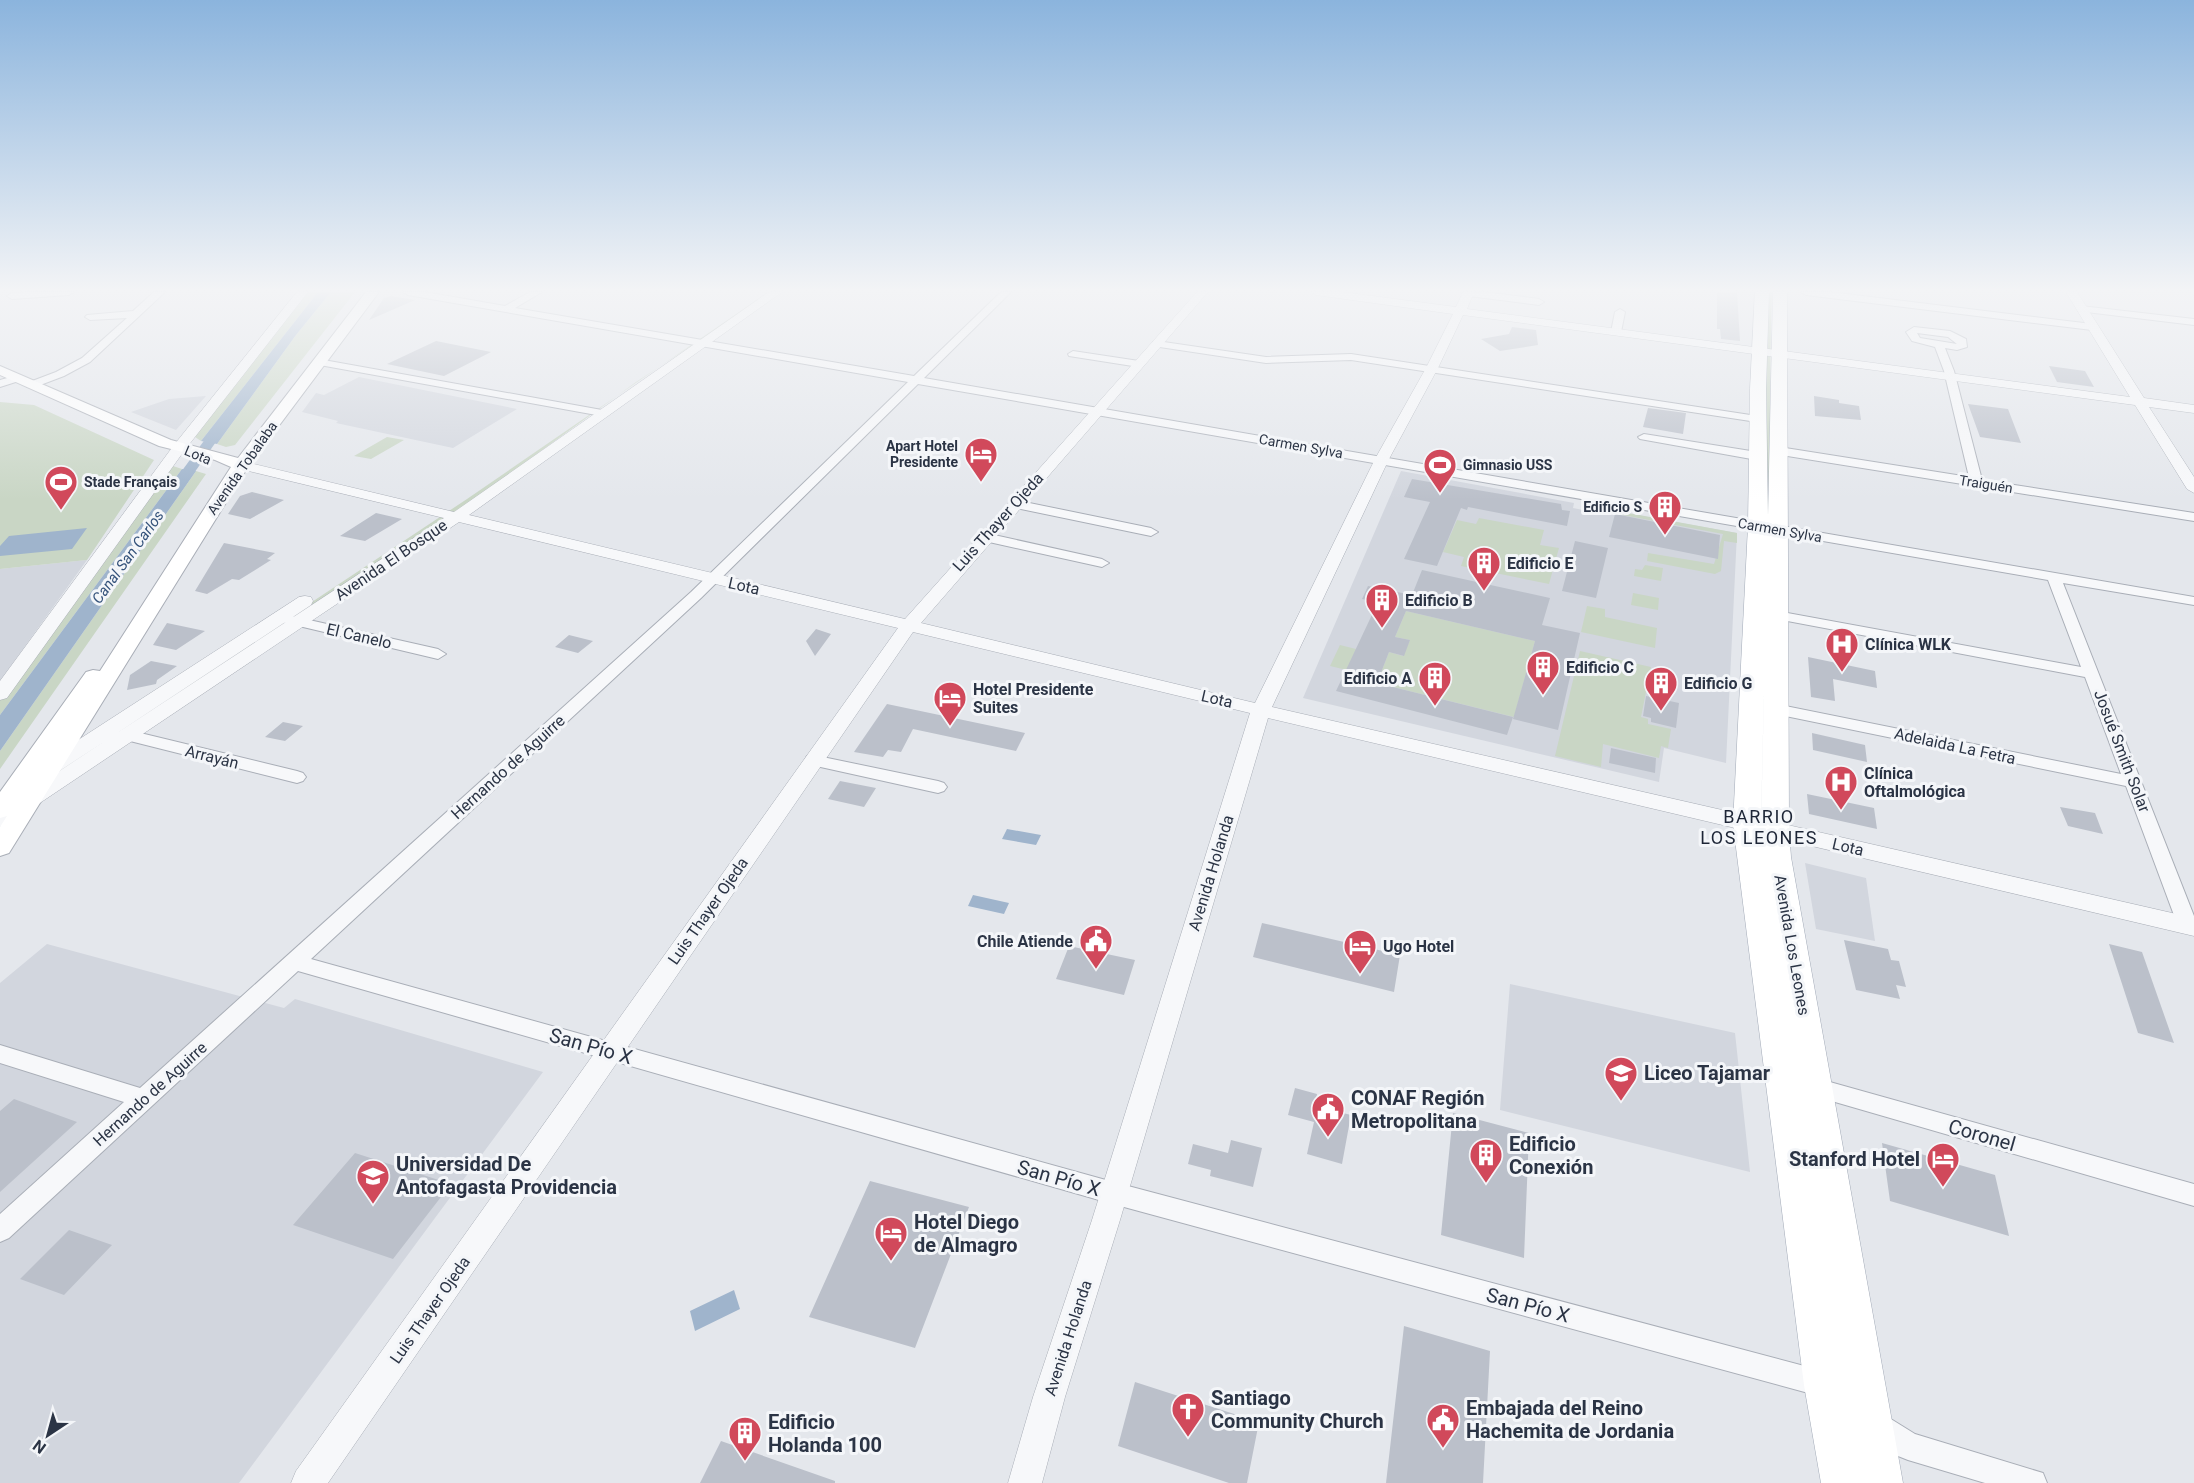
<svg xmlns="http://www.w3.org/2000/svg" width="2194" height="1483" viewBox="0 0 2194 1483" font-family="Roboto,sans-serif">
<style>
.built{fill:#d2d6de}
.green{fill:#c9d6c5}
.water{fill:#9fb4cc}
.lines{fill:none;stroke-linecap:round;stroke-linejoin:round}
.canal{fill:#9fb4cc;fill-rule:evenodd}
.building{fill:#bbc0ca}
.minor-casing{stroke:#a9aeb7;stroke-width:2}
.tertiary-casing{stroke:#a9aeb7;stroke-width:1}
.secondary-casing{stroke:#a9aeb7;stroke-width:2}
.primary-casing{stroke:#a3abb8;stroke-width:1}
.minor{fill:#f7f8fa;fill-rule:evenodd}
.tertiary{fill:#f7f8fa;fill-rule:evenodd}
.secondary{fill:#fff;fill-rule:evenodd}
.primary{fill:#fff;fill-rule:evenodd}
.labels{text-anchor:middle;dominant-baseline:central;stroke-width:6;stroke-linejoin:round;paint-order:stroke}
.far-poi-label{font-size:14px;font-weight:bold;fill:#2b3445;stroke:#f4f6f9;text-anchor:end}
.far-street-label{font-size:14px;fill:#2b3445;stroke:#f4f6f9}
.far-water-label{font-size:15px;font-style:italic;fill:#34527a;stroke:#f4f6f9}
.street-label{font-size:16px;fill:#2b3445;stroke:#f4f6f9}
.poi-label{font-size:16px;font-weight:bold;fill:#2b3445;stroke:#f4f6f9;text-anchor:start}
.neighbourhood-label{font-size:18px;letter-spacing:1.5px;fill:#1d2536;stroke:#f4f6f9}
.near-street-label{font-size:20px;fill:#2b3445;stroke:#f4f6f9}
.near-poi-label{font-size:20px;font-weight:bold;fill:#2b3445;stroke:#f4f6f9;text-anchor:start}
</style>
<rect width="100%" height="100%" fill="#e4e7ec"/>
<path class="built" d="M 359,377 L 517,409 L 453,448 L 336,423 L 338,421 L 302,412 L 316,393 L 324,395 Z
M 206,396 L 176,430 L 131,412 L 169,399 Z
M 1401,471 L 1574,503 L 1573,508 L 1608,515 L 1609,510 L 1737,533 L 1726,763 L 1664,748 L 1659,782 L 1303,698 Z
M 87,560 L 0,681 L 0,569 Z
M 1805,863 L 1866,878 L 1875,941 L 1816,929 Z
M 47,944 L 284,1008 L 295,999 L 543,1072 L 239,1483 L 0,1483 L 0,983 Z
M 1510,984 L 1735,1033 L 1750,1172 L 1500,1110 Z"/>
<path class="green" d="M 308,292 L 318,292 L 201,441 L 195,437 L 241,371 Z
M 331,292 L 355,292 L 235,445 L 226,447 L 217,444 L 296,335 Z
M 768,292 L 773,292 L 636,382 L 472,501 L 147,715 L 226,659 L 467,499 Z
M 1769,292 L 1772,292 C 1769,367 1771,442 1770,517 L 1766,517 L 1765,362 Z
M 0,402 L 34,405 L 154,460 L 87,560 L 0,569 Z
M 387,437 L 404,440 L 371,459 L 354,456 Z
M 173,466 L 182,469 L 0,715 L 0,699 Z
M 196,471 L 206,474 L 0,769 L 0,751 Z
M 1612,510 L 1737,533 L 1737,543 L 1724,541 L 1721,571 L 1715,574 L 1647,561 L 1648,553 L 1714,564 L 1723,534 L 1612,513 Z
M 1479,518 L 1544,530 L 1540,545 L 1559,548 L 1549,584 L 1461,566 L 1464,557 L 1443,552 L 1457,520 L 1476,524 Z
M 1645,565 L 1663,568 L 1661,581 L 1634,576 L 1635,569 L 1642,570 Z
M 1633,593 L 1659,598 L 1658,610 L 1631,605 Z
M 1587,606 L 1605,609 L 1605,617 L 1657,628 L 1655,648 L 1581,632 Z
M 1406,611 L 1535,641 L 1514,717 L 1377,683 L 1389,652 L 1403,656 L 1410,640 L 1395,637 Z
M 1340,645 L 1356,649 L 1347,670 L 1330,666 Z
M 1580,651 L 1651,667 L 1641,717 L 1648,719 L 1648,724 L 1671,729 L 1668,748 L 1661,746 L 1659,758 L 1603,744 L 1601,767 L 1555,756 Z"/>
<path class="water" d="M 318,292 L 331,292 L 296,335 L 217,444 L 201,441 Z
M 182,469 L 196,471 L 0,751 L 0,715 Z
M 87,528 L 72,549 L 0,556 L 0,546 L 9,536 Z
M 1007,829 L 1041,835 L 1036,845 L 1002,839 Z
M 973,895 L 1009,903 L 1004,914 L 968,906 Z
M 734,1290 L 740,1309 L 695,1331 L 690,1311 Z"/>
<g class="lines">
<path class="canal" d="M 224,418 L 230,422 L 180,493 L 170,493 L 168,490 L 170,487 L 220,419 Z"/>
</g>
<path class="building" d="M 1717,292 L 1737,292 L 1740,341 L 1721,339 L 1720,329 L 1717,329 Z
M 391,296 L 415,300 L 369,320 L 384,298 Z
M 1512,327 L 1536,330 L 1538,345 L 1500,351 L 1481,339 L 1509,334 Z
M 436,341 L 491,352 L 444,376 L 387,364 Z
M 2049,366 L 2085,371 L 2094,387 L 2057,382 Z
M 1814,396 L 1839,400 L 1839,403 L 1859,406 L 1861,420 L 1815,416 Z
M 1968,404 L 2008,409 L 2021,443 L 1980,437 Z
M 1648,408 L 1686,413 L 1683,434 L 1643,427 Z
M 1412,479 L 1561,504 L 1562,510 L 1570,511 L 1567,526 L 1468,507 L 1467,510 L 1461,508 L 1437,566 L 1404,559 L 1430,502 L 1404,497 Z
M 252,492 L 284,500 L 250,519 L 228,514 L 240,496 Z
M 376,513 L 402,519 L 365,541 L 340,536 Z
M 1615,514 L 1720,535 L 1718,559 L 1609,537 Z
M 1575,541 L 1608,548 L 1596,598 L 1562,591 Z
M 224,543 L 275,553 L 267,559 L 271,560 L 239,580 L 232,579 L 207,594 L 195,591 Z
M 1422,570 L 1550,598 L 1542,625 L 1580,633 L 1558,730 L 1513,719 L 1535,641 L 1406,611 L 1395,637 L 1410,640 L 1404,656 L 1389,652 L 1377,683 L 1513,717 L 1507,735 L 1336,691 L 1378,602 L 1362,599 L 1368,586 L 1412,595 Z
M 167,623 L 205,631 L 176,650 L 153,645 Z
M 816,629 L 831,634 L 815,656 L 806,641 Z
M 569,635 L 593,641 L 578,653 L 555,647 Z
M 1808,657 L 1875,671 L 1877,688 L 1833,679 L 1835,701 L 1811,697 Z
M 151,661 L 177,666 L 157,680 L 156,684 L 127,690 L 130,675 Z
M 1646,696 L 1679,703 L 1676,728 L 1651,722 L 1651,718 L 1643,716 Z
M 887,704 L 1025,733 L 1016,751 L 913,729 L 901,752 L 888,750 L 883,757 L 854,752 Z
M 283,722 L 303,726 L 285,741 L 265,737 Z
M 1812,733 L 1865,745 L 1867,762 L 1813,750 Z
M 1611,748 L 1656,758 L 1655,773 L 1609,763 Z
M 840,781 L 876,788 L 864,807 L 828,799 Z
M 1807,794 L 1874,808 L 1877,829 L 1809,814 Z
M 2060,807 L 2095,813 L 2103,834 L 2068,826 Z
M 1262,923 L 1400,955 L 1394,992 L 1253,957 Z
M 1844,940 L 1888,949 L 1891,960 L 1899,961 L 1906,987 L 1896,985 L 1900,999 L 1856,990 Z
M 2109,944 L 2142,952 L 2174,1043 L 2138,1033 Z
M 1069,946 L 1135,960 L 1124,995 L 1056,979 Z
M 1295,1088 L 1317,1094 L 1315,1106 L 1351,1115 L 1342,1164 L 1307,1154 L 1314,1122 L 1288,1115 Z
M 14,1099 L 77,1122 L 0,1192 L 0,1111 Z
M 1453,1113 L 1529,1133 L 1524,1258 L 1441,1235 Z
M 1231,1140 L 1262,1148 L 1253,1187 L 1210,1176 L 1211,1170 L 1188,1164 L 1193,1144 L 1228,1153 Z
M 1882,1143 L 1995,1175 L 2009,1236 L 1890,1201 Z
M 355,1153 L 451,1184 L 393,1259 L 293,1225 Z
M 870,1181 L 969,1207 L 915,1348 L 809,1317 Z
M 69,1230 L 112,1245 L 64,1295 L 20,1279 Z
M 1404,1326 L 1490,1351 L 1483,1483 L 1386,1483 Z
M 1135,1382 L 1259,1422 L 1247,1483 L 1229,1483 L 1118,1446 Z
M 721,1441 L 835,1481 L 835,1483 L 700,1483 Z"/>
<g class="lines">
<g class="minor-casing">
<path id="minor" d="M 27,292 L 74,292 L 69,295 L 12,299 L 7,296 L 12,293 Z
M 154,292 L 165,292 L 90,362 L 64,376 L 35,387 L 27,387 L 27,383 L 56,372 L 82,358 L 127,318 L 90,320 L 85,317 L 87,315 L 133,311 Z
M 403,292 L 425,292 L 505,306 L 530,292 L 542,292 L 515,308 L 914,376 L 1001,292 L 1011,292 L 924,378 L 2194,597 L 2194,605 L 2063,583 L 2194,916 L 2194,931 L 2188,933 L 2181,931 L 2178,926 L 2126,786 L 1776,714 L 1768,709 L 1776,704 L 2121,774 L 2085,677 L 1777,619 L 1770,615 L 1777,611 L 2081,667 L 2048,580 L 918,384 L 701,598 L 311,959 L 1113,1182 L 1823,1371 L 1832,1375 L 1836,1384 L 1832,1393 L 1823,1397 L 1113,1204 L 298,971 L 9,1238 L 0,1242 L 0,1214 L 124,1102 L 0,1063 L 0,1045 L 140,1088 L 691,592 L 908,382 L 408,295 Z
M 1484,292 L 1539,299 L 1544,302 L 1539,305 L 1469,296 L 1464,293 Z
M 1801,292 L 1830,292 L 2092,324 L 2097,327 L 2092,330 L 1806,295 Z
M 2081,306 L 2194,319 L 2194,325 L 2078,311 L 2078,307 Z
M 1620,309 L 1625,312 L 1621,332 L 1616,335 L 1611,332 L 1615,312 Z
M 1914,327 L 1950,331 L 1966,339 L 1967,347 L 1957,350 L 1945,348 L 1954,371 L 1982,480 L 2194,513 L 2194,521 L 1775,454 L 1775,448 L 1779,447 L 1969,477 L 1944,371 L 1935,347 L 1912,341 L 1906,332 ZM 1917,333 L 1948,337 L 1957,344 L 1920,338 Z
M 1157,341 L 1266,357 L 1351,354 L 1757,416 L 1763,419 L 1757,422 L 1351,360 L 1266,363 L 1153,346 L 1153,342 Z
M 1073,351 L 1139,361 L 1144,364 L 1139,367 L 1069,356 L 1068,354 Z
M 318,359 L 602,410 L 608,413 L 602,416 L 314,364 L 313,362 Z
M 18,375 L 22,376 L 22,380 L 0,387 L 0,380 Z
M 1644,434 L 1757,452 L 1763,456 L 1757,460 L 1640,439 L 1638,437 Z
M 1015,500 L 1151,528 L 1158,532 L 1151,536 L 1011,507 L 1009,504 L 1011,501 Z
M 985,533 L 1102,559 L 1109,563 L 1102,567 L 980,540 L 978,537 L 980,534 Z
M 287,615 L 438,649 L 446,654 L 438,659 L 282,622 L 280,619 Z
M 128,730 L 297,771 L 303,773 L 306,777 L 303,781 L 297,783 L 122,739 L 120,735 L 122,731 Z
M 813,755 L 938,781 L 944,783 L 947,787 L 944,791 L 938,793 L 807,764 L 805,760 L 807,756 Z
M 1812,1077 L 2194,1184 L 2194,1206 L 1804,1093 L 1801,1086 L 1804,1079 Z
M 1878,1411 L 1915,1434 L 2043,1473 L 2047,1483 L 1985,1483 L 1908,1460 L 1898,1456 L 1868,1435 L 1864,1425 L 1868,1415 Z"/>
</g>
<g class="tertiary-casing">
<path id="tertiary" d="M 297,292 L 308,292 L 184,451 L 7,698 L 0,700 L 0,681 L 174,445 Z
M 769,292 L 782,292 L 469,515 L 905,619 L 1197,292 L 1208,292 L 921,623 L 1255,703 L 1375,459 L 1426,368 L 1453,314 L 1316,295 L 1311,292 L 1342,292 L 1456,307 L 1463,292 L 1474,292 L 1467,309 L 2130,397 L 2066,292 L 2077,292 L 2144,398 L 2194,405 L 2194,413 L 2149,407 L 2194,477 L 2194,493 L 2187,489 L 2135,405 L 1463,315 L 1438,368 L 1389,459 L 1272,707 L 2194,918 L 2194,936 L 1268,718 L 1120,1220 L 1065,1397 L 1042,1483 L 1008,1483 L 1033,1397 L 1092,1220 L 1250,713 L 913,632 L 328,1483 L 291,1483 L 296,1471 L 898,628 L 459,522 L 7,825 L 0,827 L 0,810 L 444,518 L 236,468 L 234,465 L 236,462 L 241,461 L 454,512 Z
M 305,596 L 311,597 L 313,601 L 311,605 L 55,774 L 48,776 L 41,774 L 38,769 L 41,764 L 299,597 Z"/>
</g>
<g class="secondary-casing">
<path id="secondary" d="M 366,292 L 379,292 L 248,467 L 9,853 L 0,856 L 0,827 L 7,816 L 0,818 L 0,792 L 86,672 L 93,670 L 100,671 L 231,467 L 215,460 L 159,446 L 0,375 L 0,366 L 171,440 L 238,458 Z"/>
</g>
<g class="primary-casing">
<path id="primary" d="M 1755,292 L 1769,292 L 1766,389 L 1768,516 L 1773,292 L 1787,292 L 1789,830 L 1791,857 L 1903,1483 L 1821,1483 L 1804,1385 L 1733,824 L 1748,526 L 1750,389 ZM 1765,644 L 1761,827 L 1761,824 Z"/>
</g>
<use href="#minor" class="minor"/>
<use href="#tertiary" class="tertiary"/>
<use href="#secondary" class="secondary"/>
<use href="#primary" class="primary"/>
</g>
<linearGradient id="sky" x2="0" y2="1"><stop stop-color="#8bb4dd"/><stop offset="0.58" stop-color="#f3f4f6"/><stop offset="1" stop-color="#f3f4f6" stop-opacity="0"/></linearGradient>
<rect width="2194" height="500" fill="url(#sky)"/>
<defs>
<g id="hotel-pin" transform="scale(1.725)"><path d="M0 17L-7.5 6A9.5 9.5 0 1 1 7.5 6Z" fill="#d1495b" stroke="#f4f6f9"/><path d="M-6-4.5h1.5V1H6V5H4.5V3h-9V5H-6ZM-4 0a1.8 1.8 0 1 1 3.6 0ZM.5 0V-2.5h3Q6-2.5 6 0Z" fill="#fff"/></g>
<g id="stadium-pin" transform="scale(1.725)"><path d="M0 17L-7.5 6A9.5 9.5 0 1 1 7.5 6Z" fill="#d1495b" stroke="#f4f6f9"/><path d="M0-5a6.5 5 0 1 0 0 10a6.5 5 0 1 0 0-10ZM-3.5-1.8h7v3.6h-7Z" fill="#fff"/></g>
<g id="building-pin" transform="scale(1.725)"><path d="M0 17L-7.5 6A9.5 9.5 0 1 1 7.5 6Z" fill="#d1495b" stroke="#f4f6f9"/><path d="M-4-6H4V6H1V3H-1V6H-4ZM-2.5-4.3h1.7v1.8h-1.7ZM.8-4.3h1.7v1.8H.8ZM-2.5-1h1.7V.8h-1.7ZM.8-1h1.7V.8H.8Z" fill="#fff"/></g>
<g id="hospital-pin" transform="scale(1.725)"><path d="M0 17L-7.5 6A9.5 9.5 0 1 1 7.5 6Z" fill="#d1495b" stroke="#f4f6f9"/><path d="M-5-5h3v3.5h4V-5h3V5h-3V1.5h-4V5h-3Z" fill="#fff"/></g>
<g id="civic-pin" transform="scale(1.725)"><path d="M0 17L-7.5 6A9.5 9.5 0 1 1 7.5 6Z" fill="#d1495b" stroke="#f4f6f9"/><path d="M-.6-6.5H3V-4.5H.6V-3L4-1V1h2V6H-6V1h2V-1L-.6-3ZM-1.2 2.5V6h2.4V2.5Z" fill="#fff"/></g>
<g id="school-pin" transform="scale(1.725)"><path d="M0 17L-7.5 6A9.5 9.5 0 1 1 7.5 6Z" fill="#d1495b" stroke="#f4f6f9"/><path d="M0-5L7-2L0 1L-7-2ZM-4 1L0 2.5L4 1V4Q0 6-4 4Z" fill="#fff"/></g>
<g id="university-pin" transform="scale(1.725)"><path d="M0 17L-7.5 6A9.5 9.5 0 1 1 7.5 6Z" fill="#d1495b" stroke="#f4f6f9"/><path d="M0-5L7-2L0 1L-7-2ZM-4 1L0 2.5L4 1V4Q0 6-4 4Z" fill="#fff"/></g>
<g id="church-pin" transform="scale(1.725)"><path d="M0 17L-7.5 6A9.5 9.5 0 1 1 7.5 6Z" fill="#d1495b" stroke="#f4f6f9"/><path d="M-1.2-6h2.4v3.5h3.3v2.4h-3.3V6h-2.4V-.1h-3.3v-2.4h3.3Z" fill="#fff"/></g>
</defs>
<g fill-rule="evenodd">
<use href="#hotel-pin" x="981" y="454"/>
<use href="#stadium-pin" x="1440" y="465"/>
<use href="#stadium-pin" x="61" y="482"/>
<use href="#building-pin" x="1665" y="507"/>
<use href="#building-pin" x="1484" y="563"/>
<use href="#building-pin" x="1382" y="600"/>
<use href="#hospital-pin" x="1842" y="644"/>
<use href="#building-pin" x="1543" y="667"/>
<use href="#building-pin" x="1435" y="678"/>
<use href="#building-pin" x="1661" y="683"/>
<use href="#hotel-pin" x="950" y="698"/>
<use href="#hospital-pin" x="1841" y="782"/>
<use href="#civic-pin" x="1096" y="941"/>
<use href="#hotel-pin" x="1360" y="946"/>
<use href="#school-pin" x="1621" y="1073"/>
<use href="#civic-pin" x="1328" y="1109"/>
<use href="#building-pin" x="1486" y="1155"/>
<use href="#hotel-pin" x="1943" y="1159"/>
<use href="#university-pin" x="373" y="1176"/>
<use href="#hotel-pin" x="891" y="1233"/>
<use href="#church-pin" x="1188" y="1409"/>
<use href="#civic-pin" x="1443" y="1420"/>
<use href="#building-pin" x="745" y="1433"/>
</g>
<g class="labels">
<g class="far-poi-label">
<text x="958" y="446">Apart Hotel<tspan x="958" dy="16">Presidente</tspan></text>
<text x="1463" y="465" text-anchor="start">Gimnasio USS</text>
<text x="84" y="482" text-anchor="start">Stade Français</text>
<text x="1642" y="507">Edificio S</text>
</g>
<g class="far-street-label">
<text transform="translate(1301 446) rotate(10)">Carmen Sylva</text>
<text transform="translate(198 455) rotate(23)">Lota</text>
<text transform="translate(242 468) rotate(-55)">Avenida Tobalaba</text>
<text transform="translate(1986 484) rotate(9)">Traiguén</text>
<text transform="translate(1780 530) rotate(10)">Carmen Sylva</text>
</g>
<g class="far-water-label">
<text transform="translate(128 557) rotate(-54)">Canal San Carlos</text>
</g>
<g class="street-label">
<text transform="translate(998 522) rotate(-48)">Luis Thayer Ojeda</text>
<text transform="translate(391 560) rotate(-34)">Avenida El Bosque</text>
<text transform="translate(744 586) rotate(13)">Lota</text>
<text transform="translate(359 636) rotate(13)">El Canelo</text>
<text transform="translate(1217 699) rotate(13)">Lota</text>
<text transform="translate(1955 746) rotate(12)">Adelaida La Fetra</text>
<text transform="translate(2122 751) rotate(69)">Josué Smith Solar</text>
<text transform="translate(212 757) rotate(14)">Arrayán</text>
<text transform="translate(508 767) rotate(-42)">Hernando de Aguirre</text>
<text transform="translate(1848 847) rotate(13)">Lota</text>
<text transform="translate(1211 873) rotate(-73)">Avenida Holanda</text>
<text transform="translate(708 911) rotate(-55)">Luis Thayer Ojeda</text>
<text transform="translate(1792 945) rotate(80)">Avenida Los Leones</text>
<text transform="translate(150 1094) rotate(-42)">Hernando de Aguirre</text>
<text transform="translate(430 1310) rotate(-55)">Luis Thayer Ojeda</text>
<text transform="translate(1068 1338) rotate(-72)">Avenida Holanda</text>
</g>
<g class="poi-label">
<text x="1507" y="563">Edificio E</text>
<text x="1405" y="600">Edificio B</text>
<text x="1865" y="644">Clínica WLK</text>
<text x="1566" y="667">Edificio C</text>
<text x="1412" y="678" text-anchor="end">Edificio A</text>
<text x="1684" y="683">Edificio G</text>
<text x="973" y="689">Hotel Presidente<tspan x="973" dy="18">Suites</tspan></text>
<text x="1864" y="773">Clínica<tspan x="1864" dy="18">Oftalmológica</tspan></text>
<text x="1073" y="941" text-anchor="end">Chile Atiende</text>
<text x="1383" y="946">Ugo Hotel</text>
</g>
<g class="neighbourhood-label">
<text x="1759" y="816">BARRIO<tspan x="1759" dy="21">LOS LEONES</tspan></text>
</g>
<g class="near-street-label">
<text transform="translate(591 1046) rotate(16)">San Pío X</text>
<text transform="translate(1982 1135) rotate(16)">Coronel</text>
<text transform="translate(1059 1178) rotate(16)">San Pío X</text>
<text transform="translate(1528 1305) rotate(15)">San Pío X</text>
</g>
<g class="near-poi-label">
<text x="1644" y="1073">Liceo Tajamar</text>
<text x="1351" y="1098">CONAF Región<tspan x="1351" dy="23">Metropolitana</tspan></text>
<text x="1509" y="1144">Edificio<tspan x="1509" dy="23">Conexión</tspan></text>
<text x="1920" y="1159" text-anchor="end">Stanford Hotel</text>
<text x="396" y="1164">Universidad De<tspan x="396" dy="23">Antofagasta Providencia</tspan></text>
<text x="914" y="1222">Hotel Diego<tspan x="914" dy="23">de Almagro</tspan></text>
<text x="1211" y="1398">Santiago<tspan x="1211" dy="23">Community Church</tspan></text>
<text x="1466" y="1408">Embajada del Reino<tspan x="1466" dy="23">Hachemita de Jordania</tspan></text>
<text x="768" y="1422">Edificio<tspan x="768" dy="23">Holanda 100</tspan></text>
</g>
</g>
<g transform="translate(48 1435) rotate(216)" stroke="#f4f6f9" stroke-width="4.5" paint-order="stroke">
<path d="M0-4.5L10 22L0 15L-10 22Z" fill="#2b3445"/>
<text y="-9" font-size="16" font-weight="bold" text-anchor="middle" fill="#2b3445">N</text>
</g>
</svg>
